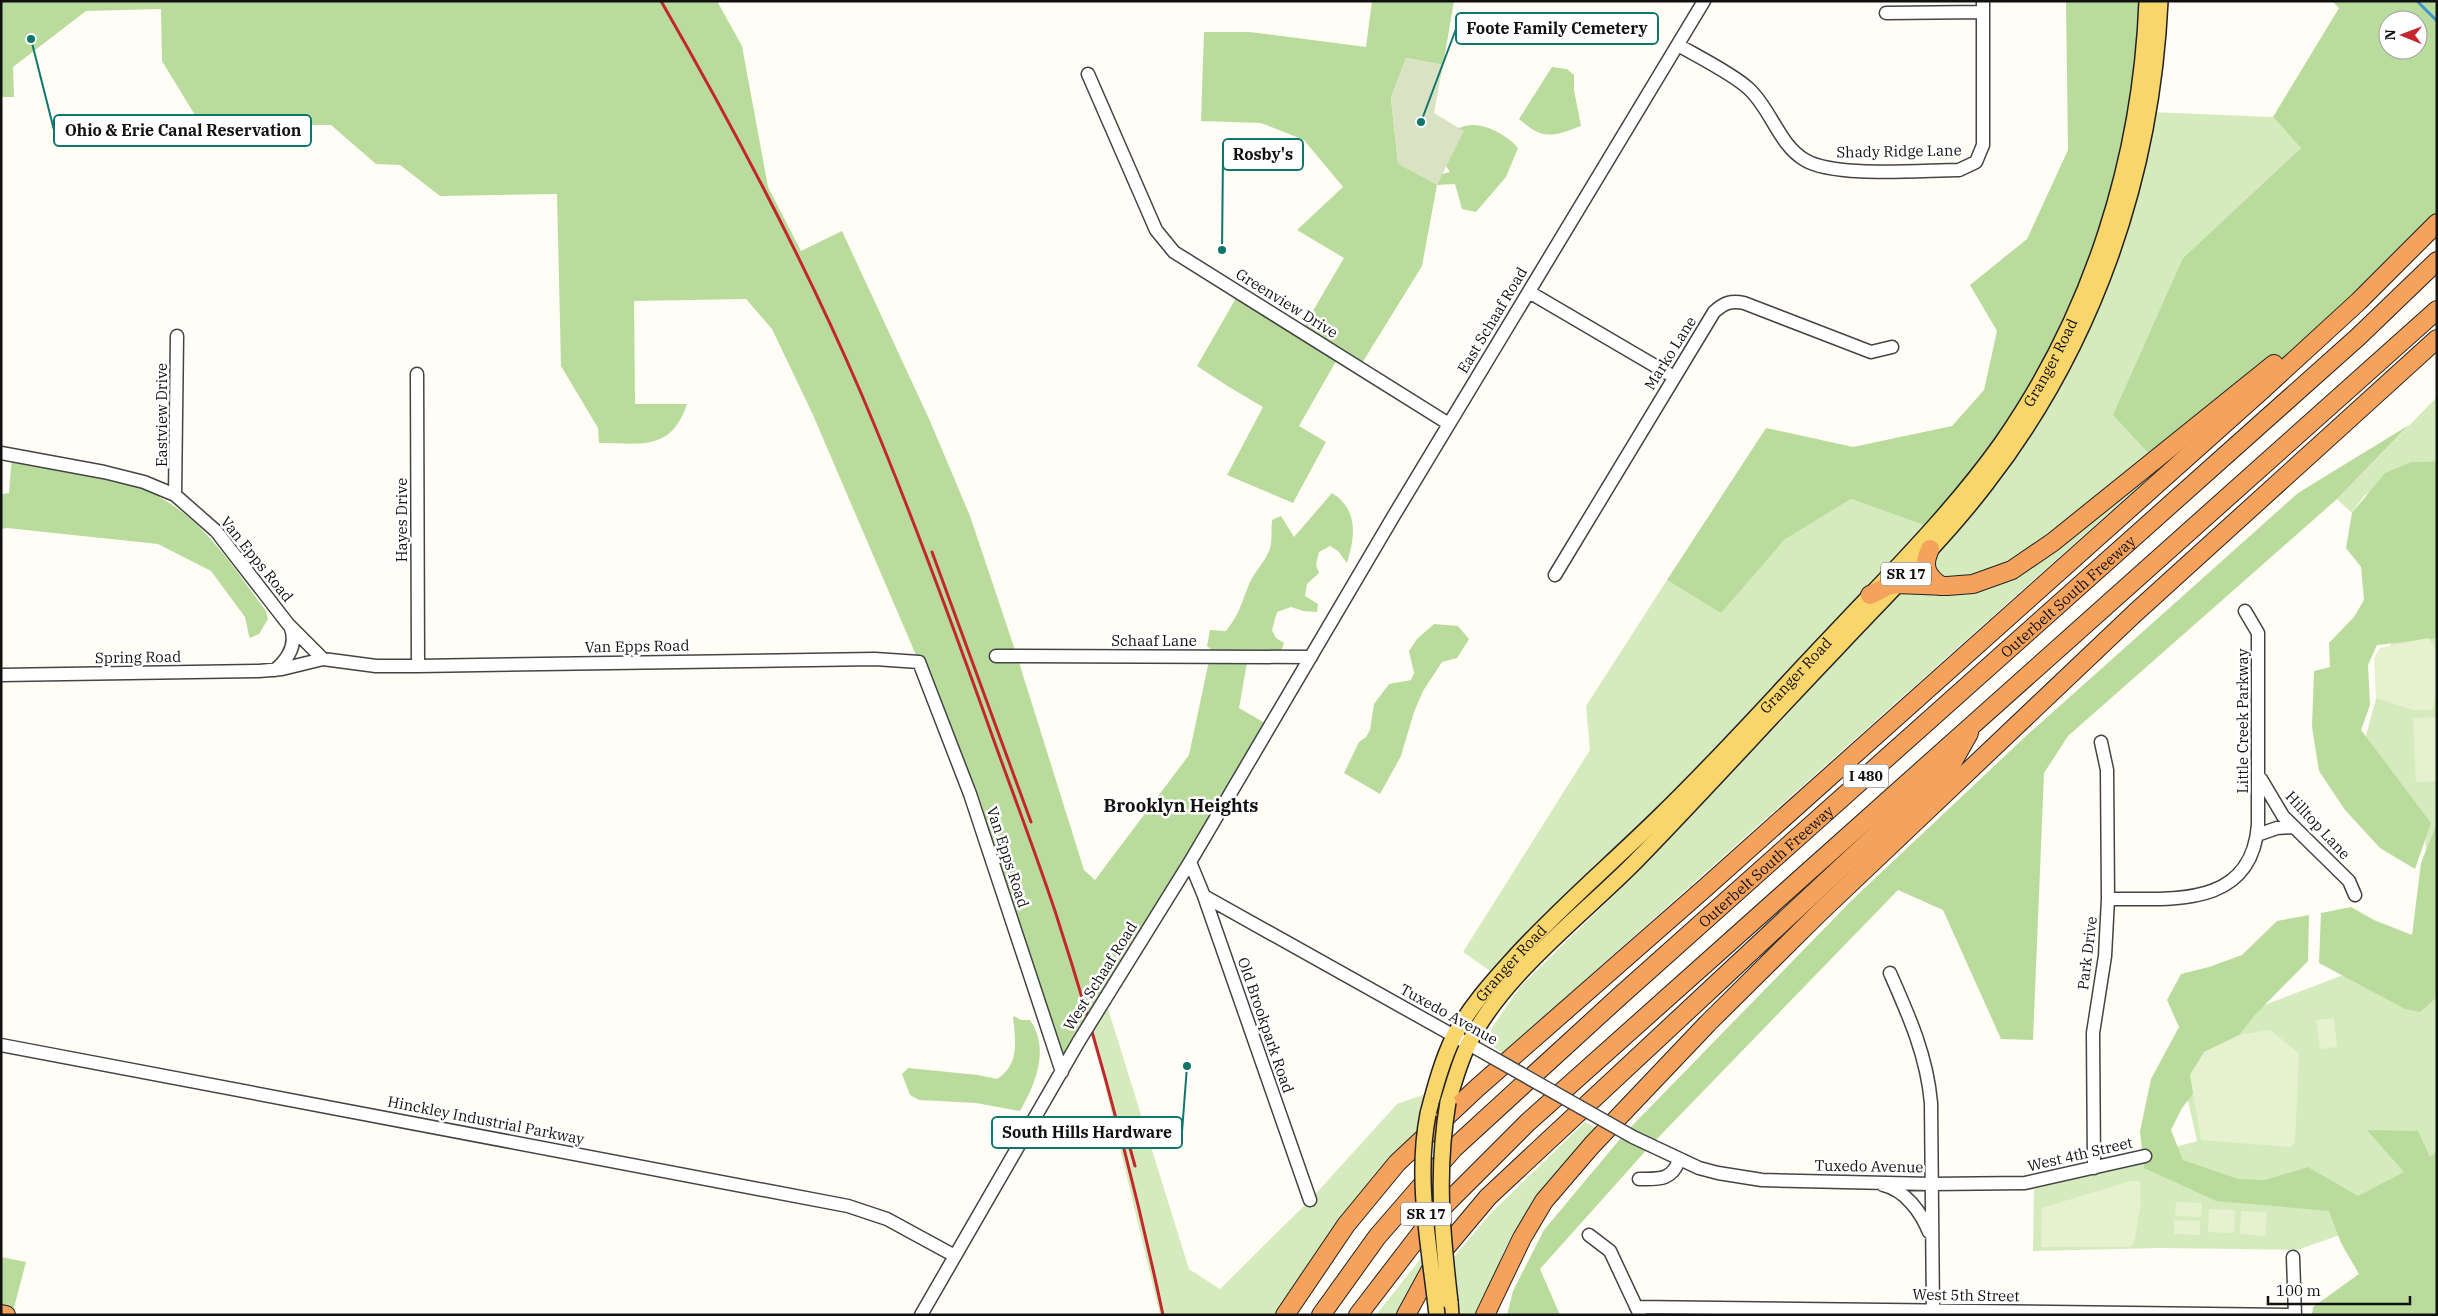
<svg xmlns="http://www.w3.org/2000/svg" width="2438" height="1316" viewBox="0 0 2438 1316" font-family="'IBM Plex Serif',serif">
<style>
.green{fill:#d5ebbd}
.forest{fill:#b9dc9c;fill-rule:evenodd}
.cemetery{fill:#d9e3c4}
.pitch{fill:#e6f2cf}
.lines{fill:none;stroke-linecap:round;stroke-linejoin:round}
.stream{stroke:#3f96cf;stroke-width:3}
.minor-casing{stroke:#444;stroke-width:15}
.major-casing{stroke:#222;stroke-width:18}
.highway-casing{stroke:#222;stroke-width:20}
.minor{stroke:#fff;stroke-width:12}
.major{stroke:#f9d66b;stroke-width:15}
.highway{stroke:#f5a25d;stroke-width:18}
.rail{stroke:#c4262e;stroke-width:3}
.minor-bridge-casing{stroke:#444;stroke-width:15;stroke-linecap:butt}
.major-bridge-casing{stroke:#222;stroke-width:18;stroke-linecap:butt}
.minor-bridge{stroke:#fff;stroke-width:12}
.major-bridge{stroke:#f9d66b;stroke-width:15}
.labels{text-anchor:middle;dominant-baseline:central;stroke-width:5;stroke-linejoin:round;paint-order:stroke}
.shield{fill:#fff;stroke:#585858;stroke-width:1}
.shield-label{font-size:14px;font-weight:bold;fill:#111}
.street-label{font-size:15px;fill:#111;stroke:#fff}
.quarter-label{font-size:18px;font-weight:bold;fill:#111;stroke:#fff}
.leader{fill:none;stroke:#0f766e;stroke-width:2}
.callout-dot{fill:#0f766e;stroke:#fff;stroke-width:2}
.callout{fill:#fff;stroke:#0f766e;stroke-width:2}
.callout-label{font-size:16px;text-anchor:middle;font-weight:bold;fill:#111}
</style>
<rect width="100%" height="100%" fill="#fffdf5"/>
<path class="green" d="M 2149,112 L 2273,117 L 2301,148 L 2183,258 L 2155,460 L 2034,557 L 1947,586 L 1926,559 Z
M 2437,397 L 2437,461 L 2411,462 L 2364,496 L 2352,513 L 2337,499 Z
M 2151,469 L 2158,469 L 1503,1053 L 1495,1048 L 1491,1040 L 1491,1029 L 1521,986 L 1622,887 L 1786,716 L 1863,629 L 1902,592 L 1970,591 Z
M 1851,499 L 1932,528 L 1497,976 L 1463,952 L 1590,750 L 1586,706 L 1667,580 L 1721,612 L 1784,540 Z
M 2437,593 L 2437,1201 L 2297,1250 L 2161,1248 L 2033,1251 L 2034,1187 L 2197,1141 L 2183,1078 L 2246,1012 L 2430,942 L 2425,832 L 2362,750 L 2403,600 Z
M 1105,999 L 1189,1269 L 1220,1289 L 1310,1200 L 1397,1104 L 1434,1091 L 1426,1127 L 1285,1315 L 1160,1315 L 1090,1023 Z
M 1585,1122 L 1598,1129 C 1567,1161 1536,1197 1512,1236 C 1498,1260 1490,1288 1484,1315 L 1460,1315 L 1454,1257 L 1491,1213 Z
M 1422,1257 L 1424,1270 L 1401,1315 L 1376,1315 Z"/>
<path class="forest" d="M 1,1 L 717,1 L 742,46 L 768,187 L 801,251 L 842,231 L 930,421 L 970,516 L 1017,656 L 1084,870 L 1095,880 L 1189,755 L 1210,656 L 1248,657 L 1239,708 L 1270,726 L 1062,1072 L 919,662 L 813,415 L 772,329 L 746,299 L 634,301 L 635,404 L 687,404 C 671,452 641,443 599,443 L 598,428 L 561,366 L 557,194 L 440,196 L 400,165 L 376,164 L 331,125 L 201,125 L 162,61 L 161,9 L 86,11 L 13,67 L 14,97 L 1,97 Z
M 1372,1 L 1454,1 L 1443,65 L 1406,58 L 1391,98 L 1398,163 L 1442,174 L 1450,172 L 1446,166 L 1453,130 C 1459,128 1466,125 1473,125 C 1489,125 1509,137 1518,148 L 1506,177 L 1476,212 L 1462,209 L 1455,184 L 1437,185 L 1422,266 L 1359,368 L 1339,356 L 1299,426 L 1326,442 L 1293,503 L 1227,475 L 1263,407 L 1229,387 L 1197,366 L 1239,293 L 1301,331 L 1344,258 L 1297,230 L 1343,187 L 1304,140 L 1261,123 L 1201,121 L 1204,32 L 1250,32 L 1366,47 Z
M 2066,1 L 2147,1 L 2110,223 L 2035,389 L 1932,528 L 1851,499 L 1784,540 L 1721,613 L 1667,580 L 1766,428 L 1853,447 L 1952,426 L 1984,390 L 1997,331 L 1970,285 L 2027,239 L 2068,150 Z
M 2332,1 L 2437,1 L 2437,223 L 2296,347 L 2155,460 L 2113,415 L 2183,258 L 2301,148 L 2273,117 L 2339,8 ZM 2388,20 L 2418,20 L 2418,50 L 2388,50 Z
M 1552,67 L 1567,69 L 1574,75 L 1574,90 L 1581,126 C 1552,137 1543,140 1519,119 Z
M 2409,425 L 2337,499 L 2068,736 L 2044,773 L 2033,1040 L 2001,1039 L 1943,910 L 1898,890 L 1650,1146 L 1540,1269 L 1560,1315 L 1507,1315 L 1513,1291 L 1544,1230 L 1625,1133 L 1852,900 L 2026,736 L 2298,493 Z
M 12,455 L 159,489 L 159,497 C 205,521 236,571 266,611 L 268,619 L 259,634 L 250,638 L 249,636 L 245,617 L 211,571 L 158,544 L 7,528 L 1,529 L 1,494 L 9,493 Z
M 2437,461 L 2437,638 L 2377,645 L 2368,665 L 2370,705 L 2361,730 L 2431,823 L 2415,869 L 2380,848 L 2345,810 L 2319,771 L 2312,727 L 2314,671 L 2330,667 L 2329,643 L 2354,617 L 2364,600 L 2361,567 L 2346,548 L 2352,513 L 2385,473 L 2411,462 Z
M 1332,493 C 1359,510 1355,537 1347,563 L 1338,551 L 1330,546 L 1319,552 L 1316,565 L 1319,573 L 1307,584 L 1305,596 L 1318,604 L 1317,612 L 1303,611 L 1291,607 L 1277,612 L 1272,630 L 1276,638 L 1284,643 L 1281,651 L 1213,651 L 1207,646 L 1210,630 L 1226,631 C 1241,612 1241,603 1250,582 C 1256,569 1269,558 1271,544 C 1272,536 1271,528 1272,520 L 1281,516 L 1294,537 Z
M 1434,624 L 1458,626 L 1469,639 L 1457,658 L 1442,662 L 1423,691 L 1414,712 L 1401,756 L 1380,794 L 1344,773 L 1359,742 L 1366,737 L 1370,730 L 1374,704 L 1389,684 L 1411,680 L 1414,673 L 1409,651 L 1417,639 Z
M 2435,828 L 2437,828 L 2437,997 L 2420,1012 L 2405,1009 L 2319,963 L 2321,913 L 2351,907 L 2374,920 L 2412,935 L 2421,863 Z
M 2309,915 L 2308,961 L 2254,1016 L 2182,1108 L 2171,1130 L 2183,1160 L 2238,1179 L 2265,1180 L 2308,1167 L 2358,1196 L 2404,1172 L 2367,1130 L 2418,1131 L 2430,1157 L 2437,1151 L 2437,1315 L 2312,1315 L 2313,1307 L 2359,1274 L 2341,1243 L 2329,1211 L 2216,1201 L 2144,1168 L 2140,1131 L 2151,1079 L 2179,1027 L 2167,1000 L 2181,974 L 2209,967 L 2242,955 L 2277,921 Z
M 1014,1016 L 1021,1020 L 1030,1020 C 1050,1049 1036,1083 1020,1111 L 976,1103 L 919,1100 L 910,1095 L 902,1074 L 908,1068 L 978,1075 L 997,1079 C 1019,1065 1016,1042 1013,1018 Z
M 1,1257 L 26,1262 L 12,1315 L 1,1314 Z"/>
<path class="cemetery" d="M 1406,58 L 1443,65 L 1434,113 L 1464,131 L 1437,185 L 1398,164 L 1391,98 Z"/>
<path class="pitch" d="M 2428,638 L 2437,651 L 2437,692 L 2432,710 L 2413,710 L 2376,698 L 2374,658 L 2380,648 Z
M 2437,717 L 2437,781 L 2416,782 L 2413,718 Z
M 2334,1018 L 2337,1047 L 2320,1049 L 2316,1020 Z
M 2270,1030 L 2299,1053 L 2295,1143 L 2290,1147 L 2201,1140 L 2190,1075 L 2204,1052 L 2239,1035 Z
M 2130,1181 L 2140,1181 L 2141,1204 L 2134,1243 L 2130,1247 L 2041,1247 L 2042,1208 Z
M 2176,1202 L 2202,1203 L 2201,1217 L 2175,1216 Z
M 2209,1209 L 2235,1210 L 2234,1233 L 2208,1232 Z
M 2241,1211 L 2267,1212 L 2265,1236 L 2240,1234 Z
M 2174,1220 L 2200,1221 L 2200,1235 L 2174,1234 Z"/>
<g class="lines">
<path class="stream" d="M 2417,1 L 2437,21"/>
<g class="minor-casing">
<path id="minor" d="M 1886,13 L 1983,12
M 1678,45 C 1697,56 1735,75 1749,89 C 1771,109 1779,145 1805,160 C 1835,178 1922,170 1959,170 L 1976,162 L 1983,145 L 1983,1
M 1088,74 L 1156,230 L 1174,252 L 1449,424
M 1529,292 L 1674,377
M 417,374 L 418,666
M 1,453 L 104,472 L 144,482 L 175,495 L 216,531 L 288,624 L 323,659 L 376,666 L 418,666 L 875,659 L 919,662 L 970,794 L 1062,1072
M 175,495 L 177,336
M 1555,575 L 1714,312 C 1724,303 1731,300 1744,303 L 1871,352 L 1892,347
M 996,656 L 1311,657
M 275,670 C 288,659 298,644 290,626
M 1,675 L 259,671 L 282,669 L 323,659
M 2261,779 L 2283,816 L 2349,881 L 2355,895
M 2257,835 L 2277,828 L 2294,827
M 1190,862 L 1204,896 L 1310,1200
M 1204,896 L 1490,1056
M 2108,899 C 2170,898 2251,910 2258,825 L 2258,633 L 2245,611
M 1890,973 C 1909,1016 1927,1056 1931,1103 L 1933,1315
M 1105,999 L 1190,862 L 1393,517 L 1704,1
M 1,1045 L 848,1206 L 887,1219 L 955,1256
M 1633,1137 L 1699,1168 L 1718,1173 L 1762,1180 L 1931,1184 L 2025,1183 L 2145,1156
M 2094,1168 L 2093,1033 L 2105,956 L 2108,899 L 2107,770 L 2101,742
M 1639,1179 C 1658,1179 1672,1181 1679,1160
M 1883,1185 C 1905,1190 1921,1212 1929,1232
M 1589,1235 L 1610,1251 L 1640,1315
M 2293,1257 L 2295,1315
M 1636,1307 L 2295,1315
M 921,1315 L 1079,1041"/>
</g>
<g class="major-casing">
<g id="major">
<path d="M 1448,1102 C 1454,1083 1459,1063 1468,1045 C 1502,975 1582,916 1636,861 C 1704,791 1769,719 1836,649 C 1887,594 1941,543 1986,484 C 2094,345 2152,176 2160,1"/>
<path id="s1" d="M 1428,1114 C 1435,1087 1442,1061 1454,1036 C 1469,1008 1491,983 1512,960 C 1558,909 1610,865 1659,817 C 1718,760 1773,698 1829,639 C 1888,576 1951,514 2001,444 C 2092,314 2141,159 2147,1"/>
<path d="M 1450,1302 L 1451,1315"/>
</g>
</g>
<g class="highway-casing">
<g id="highway">
<path d="M 1930,549 C 1922,566 1926,575 1941,586"/>
<path d="M 1870,595 L 1888,586 L 1896,584 L 1947,586 L 1973,584 L 2012,570 L 2053,542 L 2274,364"/>
<path d="M 1,1314 L 6,1315"/>
<path d="M 1285,1315 L 1346,1225 L 1397,1163 L 1477,1088 L 1705,888 L 2262,390 L 2359,301 L 2437,223"/>
<path id="s2" d="M 1321,1315 L 1377,1237 L 1454,1148 L 1620,996 L 2358,337 L 2437,261"/>
<path d="M 1358,1315 L 1434,1216 L 1527,1123 L 2437,310"/>
<path d="M 1406,1315 L 1437,1258 L 1488,1197 L 1951,765 L 1969,733"/>
<path d="M 1485,1315 L 1522,1238 L 1544,1201 L 1592,1145 L 1708,1023 L 1818,914 L 2135,613 L 2437,339"/>
</g>
</g>
<use href="#minor" class="minor"/>
<use href="#major" class="major"/>
<use href="#highway" class="highway"/>
<path class="rail" d="M 661,1 C 734,128 803,258 861,393 C 907,501 948,612 988,724 C 1010,786 1034,848 1055,911 C 1098,1043 1134,1179 1163,1315
M 932,552 L 1031,822
M 1125,1130 L 1135,1166"/>
<g class="minor-bridge-casing">
<path id="minor-bridge" d="M 1079,1041 L 1105,999
M 1490,1056 L 1633,1137"/>
</g>
<g class="major-bridge-casing">
<path id="major-bridge" d="M 1448,1102 C 1436,1173 1442,1232 1450,1302
M 1428,1114 C 1415,1180 1430,1249 1437,1315"/>
</g>
<use href="#minor-bridge" class="minor-bridge"/>
<use href="#major-bridge" class="major-bridge"/>
</g>
<g class="labels">
<g class="shield">
<rect x="1881" y="562.5" width="50" height="23" rx="4"/>
<rect x="1843.5" y="764.5" width="45" height="23" rx="4"/>
<rect x="1401" y="1202.5" width="50" height="23" rx="4"/>
</g>
<g class="shield-label">
<text x="1906" y="574">SR 17</text>
<text x="1866" y="776">I 480</text>
<text x="1426" y="1214">SR 17</text>
</g>
<g class="street-label">
<text transform="translate(1899 151) rotate(-1)">Shady Ridge Lane</text>
<text transform="translate(1287 303) rotate(32)">Greenview Drive</text>
<text transform="translate(1492 320) rotate(-59)">East Schaaf Road</text>
<text transform="translate(1670 353) rotate(-58)">Marko Lane</text>
<text stroke="none"><textPath href="#s1" startOffset="985">Granger Road</textPath></text>
<text transform="translate(161 415) rotate(-90)">Eastview Drive</text>
<text transform="translate(401 520) rotate(-90)">Hayes Drive</text>
<text transform="translate(257 559) rotate(51)">Van Epps Road</text>
<text stroke="none"><textPath href="#s2" startOffset="1039">Outerbelt South Freeway</textPath></text>
<text x="1154" y="640">Schaaf Lane</text>
<text transform="translate(637 646) rotate(-1)">Van Epps Road</text>
<text transform="translate(138 657) rotate(-1)">Spring Road</text>
<text stroke="none"><textPath href="#s1" startOffset="580">Granger Road</textPath></text>
<text transform="translate(2242 721) rotate(-90)">Little Creek Parkway</text>
<text transform="translate(2318 825) rotate(47)">Hilltop Lane</text>
<text transform="translate(1008 857) rotate(72)">Van Epps Road</text>
<text stroke="none"><textPath href="#s2" startOffset="634">Outerbelt South Freeway</textPath></text>
<text transform="translate(2087 953) rotate(-83)">Park Drive</text>
<text stroke="none"><textPath href="#s1" startOffset="175">Granger Road</textPath></text>
<text transform="translate(1100 976) rotate(-58)">West Schaaf Road</text>
<text transform="translate(1449 1014) rotate(29)">Tuxedo Avenue</text>
<text transform="translate(1266 1025) rotate(71)">Old Brookpark Road</text>
<text transform="translate(486 1120) rotate(11)">Hinckley Industrial Parkway</text>
<text transform="translate(2080 1154) rotate(-13)">West 4th Street</text>
<text transform="translate(1869 1166) rotate(1)">Tuxedo Avenue</text>
<text transform="translate(1966 1295) rotate(1)">West 5th Street</text>
</g>
<g class="quarter-label">
<text x="1181" y="805">Brooklyn Heights</text>
</g>
</g>
<path class="leader" d="M1421 122L1456 29M31 39L54 130M1222 250L1223 155M1187 1066L1182 1132"/>
<g class="callout-dot">
<circle cx="1421" cy="122" r="5"/>
<circle cx="31" cy="39" r="5"/>
<circle cx="1222" cy="250" r="5"/>
<circle cx="1187" cy="1066" r="5"/>
</g>
<g class="callout">
<rect x="1456" y="13" width="202" height="31" rx="5"/>
<rect x="54" y="115" width="257" height="31" rx="5"/>
<rect x="1223" y="139" width="80" height="31" rx="5"/>
<rect x="992" y="1117" width="190" height="31" rx="5"/>
</g>
<g class="callout-label">
<text x="1557" y="34">Foote Family Cemetery</text>
<text x="183" y="136">Ohio &amp; Erie Canal Reservation</text>
<text x="1263" y="160">Rosby's</text>
<text x="1087" y="1138">South Hills Hardware</text>
</g>
<rect width="2438" height="1316" fill="none" stroke="#111111" stroke-width="5"/>
<g transform="translate(2403 35) rotate(271)"><circle r="24" fill="#ffffff" stroke="#a0a0a0"/>
<path d="M0-4L9 19L0 12L-9 19Z" fill="#c4262e"/>
<text y="-8" font-size="14" font-weight="bold" text-anchor="middle" fill="#111111">N</text>
</g>
<path d="M2268 1296v8h142v-8" fill="none" stroke="#111111" stroke-width="2.5"/>
<text x="2276" y="1296" font-size="15" fill="#111111" stroke="#ffffff" stroke-width="4" paint-order="stroke">100 m</text>
</svg>
